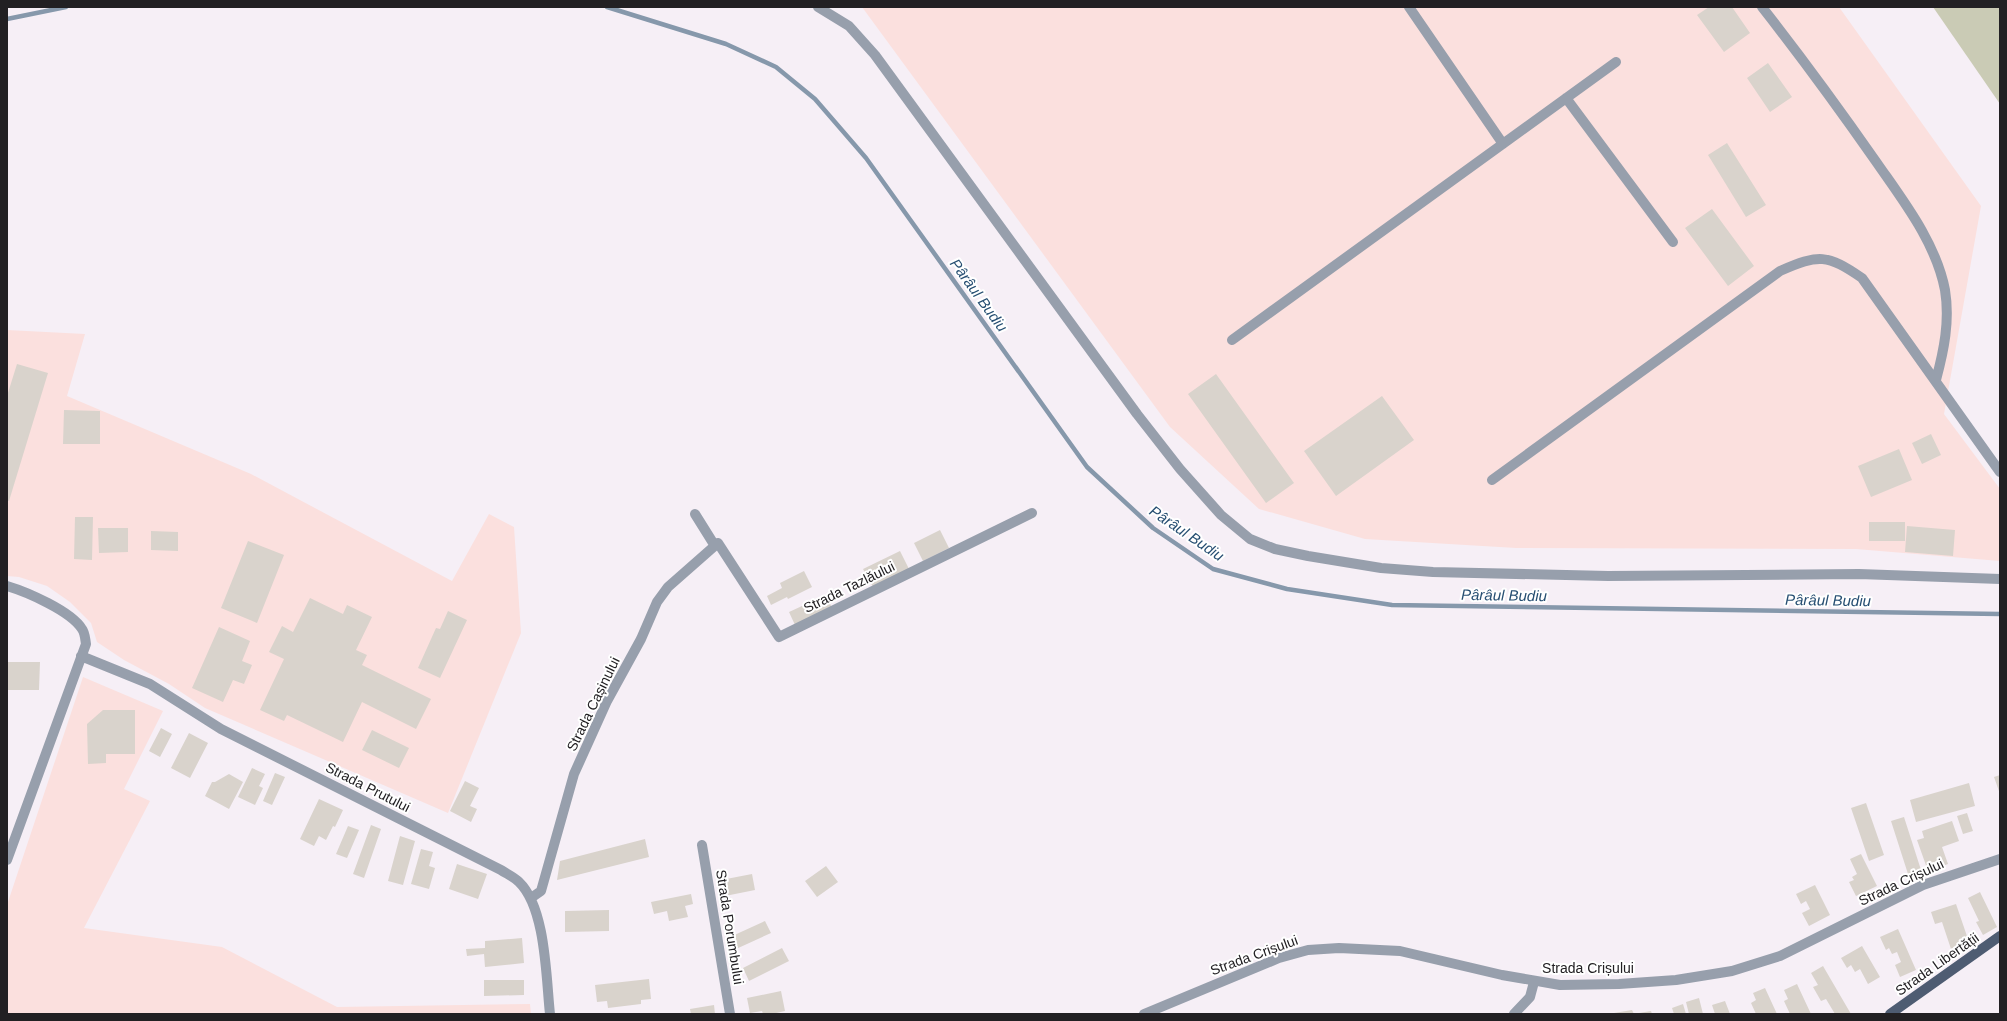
<svg xmlns="http://www.w3.org/2000/svg" width="2007" height="1021" viewBox="0 0 2007 1021" font-family="Arial,sans-serif">
<style>
.industrial{fill:#fbe0de}
.green{fill:#cacbb5}
.lines{fill:none;stroke-linecap:round;stroke-linejoin:round}
.stream{stroke:#8698ab;stroke-width:4.5}
.building{fill:#d9d3cc}
.minor{stroke:#979fac;stroke-width:10}
.major{stroke:#4e5c72;stroke-width:10}
.labels{text-anchor:middle;dominant-baseline:central;stroke-width:4;stroke-linejoin:round;paint-order:stroke}
.street-label{font-size:14px;fill:#222023;stroke:#fff}
.water-label{font-size:15px;font-style:italic;fill:#264e72;stroke:#fff}
</style>
<rect width="100%" height="100%" fill="#f6eff6"/>
<path class="industrial" d="M 862,7 L 1839,7 L 1981,206 L 1944,414 L 2000,489 L 2000,561 L 1856,549 L 1516,548 L 1365,539 L 1259,509 L 1170,427 Z
M 7,330 L 85,334 L 67,396 L 251,474 L 452,581 L 489,514 L 514,527 L 521,633 L 448,813 L 205,708 L 169,684 L 124,660 L 97,642 L 91,623 L 70,602 L 47,586 L 19,577 L 7,576 Z
M 83,677 L 163,711 L 124,789 L 150,801 L 84,928 L 222,947 L 337,1007 L 530,1004 L 531,1014 L 7,1014 L 7,905 Z"/>
<path class="green" d="M 1933,7 L 2000,7 L 2000,104 Z"/>
<g class="lines">
<path class="stream" d="M 607,7 L 726,44 L 776,67 L 815,99 L 866,158 L 1087,467 L 1153,528 L 1213,569 L 1287,589 L 1392,605 L 2000,614
M 7,19 L 66,7"/>
</g>
<path class="building" d="M 1709,7 L 1732,7 L 1750,33 L 1724,52 L 1697,15 Z
M 1768,63 L 1792,97 L 1770,112 L 1747,78 Z
M 1727,143 L 1766,205 L 1746,217 L 1708,155 Z
M 1712,209 L 1754,266 L 1728,286 L 1685,228 Z
M 17,364 L 48,373 L 9,501 L 7,500 L 7,396 Z
M 1216,374 L 1294,483 L 1266,503 L 1188,394 Z
M 1382,396 L 1414,440 L 1336,496 L 1304,451 Z
M 64,410 L 100,411 L 100,444 L 63,444 Z
M 1931,434 L 1941,455 L 1922,464 L 1912,443 Z
M 1899,449 L 1912,480 L 1871,497 L 1858,466 Z
M 75,517 L 93,517 L 92,560 L 74,559 Z
M 1869,522 L 1905,522 L 1905,541 L 1869,541 Z
M 1907,526 L 1955,530 L 1953,556 L 1905,552 Z
M 98,528 L 128,528 L 128,552 L 99,553 Z
M 940,530 L 949,548 L 923,561 L 914,543 Z
M 151,531 L 178,532 L 178,551 L 151,550 Z
M 248,541 L 284,555 L 257,623 L 221,608 Z
M 900,551 L 909,569 L 873,587 L 863,569 Z
M 804,571 L 812,587 L 788,599 L 787,597 L 771,605 L 767,596 L 782,588 L 780,583 Z
M 826,595 L 832,608 L 795,625 L 789,612 Z
M 310,598 L 343,614 L 347,605 L 372,617 L 356,650 L 367,655 L 362,665 L 431,699 L 416,729 L 362,702 L 343,742 L 287,715 L 284,721 L 260,710 L 284,659 L 269,652 L 282,626 L 293,632 Z
M 448,611 L 467,620 L 440,678 L 418,668 L 436,628 L 440,629 Z
M 219,627 L 250,641 L 242,661 L 252,665 L 244,684 L 233,680 L 223,702 L 192,688 Z
M 7,662 L 40,662 L 39,690 L 7,690 Z
M 103,710 L 135,710 L 135,754 L 106,754 L 106,763 L 88,764 L 87,724 Z
M 161,728 L 172,734 L 160,757 L 149,751 Z
M 372,730 L 409,748 L 399,768 L 362,750 Z
M 189,733 L 208,743 L 190,778 L 171,768 Z
M 252,768 L 265,774 L 259,786 L 263,788 L 255,805 L 238,797 Z
M 275,773 L 285,777 L 272,805 L 263,801 Z
M 229,774 L 243,782 L 229,809 L 205,796 L 212,782 L 215,782 Z
M 2000,775 L 2000,794 L 1994,777 Z
M 465,781 L 479,788 L 470,806 L 477,809 L 471,822 L 450,811 Z
M 1969,783 L 1975,806 L 1916,822 L 1910,800 Z
M 319,799 L 343,810 L 335,827 L 333,826 L 326,840 L 319,836 L 314,846 L 300,839 Z
M 1866,803 L 1884,855 L 1869,861 L 1851,808 Z
M 1967,813 L 1973,831 L 1963,834 L 1957,816 Z
M 1904,817 L 1921,870 L 1908,874 L 1891,821 Z
M 1952,821 L 1959,841 L 1942,847 L 1948,864 L 1928,871 L 1917,840 L 1924,838 L 1922,831 Z
M 371,825 L 381,829 L 364,878 L 353,874 Z
M 348,826 L 359,830 L 347,858 L 336,854 Z
M 400,836 L 415,841 L 403,885 L 388,881 Z
M 645,839 L 649,857 L 557,880 L 560,861 Z
M 421,849 L 433,852 L 429,866 L 435,868 L 429,889 L 411,884 Z
M 1861,854 L 1877,886 L 1856,896 L 1849,882 L 1854,880 L 1852,877 L 1857,874 L 1850,859 Z
M 457,864 L 487,874 L 478,899 L 449,889 Z
M 826,866 L 838,882 L 817,897 L 805,881 Z
M 752,874 L 755,890 L 725,896 L 721,880 Z
M 1815,885 L 1830,915 L 1809,926 L 1802,913 L 1810,909 L 1806,901 L 1801,904 L 1796,894 Z
M 1980,892 L 1997,927 L 1983,935 L 1976,922 L 1979,921 L 1968,898 Z
M 691,894 L 693,904 L 685,906 L 688,917 L 669,921 L 667,911 L 654,914 L 651,902 Z
M 1956,904 L 1969,942 L 1951,949 L 1942,922 L 1935,924 L 1931,912 Z
M 609,910 L 609,931 L 565,932 L 565,911 Z
M 765,921 L 771,933 L 736,949 L 730,937 Z
M 1898,929 L 1916,970 L 1900,977 L 1895,965 L 1901,962 L 1897,952 L 1892,954 L 1889,948 L 1886,950 L 1880,937 Z
M 522,938 L 524,963 L 485,967 L 484,954 L 467,956 L 466,949 L 485,948 L 485,941 Z
M 1862,946 L 1880,977 L 1868,984 L 1860,969 L 1855,972 L 1851,965 L 1847,968 L 1841,958 Z
M 782,948 L 789,961 L 749,981 L 743,968 Z
M 1823,966 L 1851,1014 L 1835,1014 L 1826,999 L 1821,1001 L 1813,987 L 1818,985 L 1811,973 Z
M 649,979 L 651,999 L 641,1000 L 641,1004 L 608,1008 L 607,1001 L 597,1002 L 595,985 Z
M 484,980 L 524,980 L 524,995 L 484,996 Z
M 1797,984 L 1811,1014 L 1790,1014 L 1784,1001 L 1788,999 L 1784,990 Z
M 1765,988 L 1777,1014 L 1756,1014 L 1751,1003 L 1756,1000 L 1753,993 Z
M 781,991 L 785,1011 L 772,1014 L 763,1014 L 762,1011 L 750,1013 L 747,998 Z
M 1699,998 L 1703,1014 L 1689,1014 L 1686,1002 Z
M 1725,1001 L 1730,1014 L 1715,1014 L 1712,1005 Z
M 1683,1004 L 1686,1014 L 1674,1014 L 1672,1008 Z
M 714,1005 L 715,1014 L 691,1014 L 690,1009 Z
M 1632,1010 L 1634,1014 L 1614,1014 L 1614,1013 Z
M 1651,1011 L 1652,1014 L 1639,1014 L 1639,1013 Z"/>
<g class="lines">
<path class="minor" d="M 818,7 L 849,26 L 875,55 L 1137,414 L 1180,469 L 1221,515 L 1250,539 L 1275,549 L 1308,556 L 1381,568 L 1433,572 L 1608,576 L 1859,574 L 2000,579
M 1409,7 L 1503,144
M 1762,7 C 1802,58 1840,110 1877,163 C 1904,202 1936,243 1945,290 C 1950,321 1944,350 1936,380
M 1566,98 L 1673,242
M 1232,340 L 1616,62
M 1492,480 L 1780,271 C 1819,254 1827,254 1862,278 L 2000,472
M 695,514 L 715,546
M 7,586 C 27,592 71,611 82,629 C 85,633 85,638 86,644 L 7,860
M 81,656 L 150,684 L 221,729 L 501,870 C 507,874 514,877 519,882 C 546,908 546,978 550,1014
M 702,845 L 730,1014
M 531,898 L 541,891 L 574,774 L 607,701 L 641,639 L 657,602 L 668,587 L 718,543 L 779,637 L 1032,513
M 1144,1014 L 1279,958 L 1308,950 L 1339,948 L 1400,951 L 1502,975 L 1560,985 L 1619,984 L 1676,980 L 1732,971 L 1780,956 L 1923,885 L 2000,859
M 1514,1014 L 1530,997 L 1534,982"/>
<path class="major" d="M 1890,1014 L 2000,936"/>
</g>
<g class="labels">
<g class="street-label">
<text transform="translate(849 587) rotate(-26)">Strada Tazlăului</text>
<text transform="translate(593 704) rotate(-64)">Strada Cașinului</text>
<text transform="translate(368 787) rotate(27)">Strada Prutului</text>
<text transform="translate(1901 882) rotate(-25)">Strada Crișului</text>
<text transform="translate(730 927) rotate(81)">Strada Porumbului</text>
<text transform="translate(1254 955) rotate(-20)">Strada Crișului</text>
<text transform="translate(1937 964) rotate(-35)">Strada Libertății</text>
<text x="1588" y="968">Strada Crișului</text>
</g>
<g class="water-label">
<text transform="translate(979 295) rotate(54)">Pârâul Budiu</text>
<text transform="translate(1187 533) rotate(34)">Pârâul Budiu</text>
<text transform="translate(1504 595) rotate(1)">Pârâul Budiu</text>
<text transform="translate(1828 600) rotate(1)">Pârâul Budiu</text>
</g>
</g>
<rect width="2007" height="1021" fill="none" stroke="#222023" stroke-width="16"/>
</svg>
